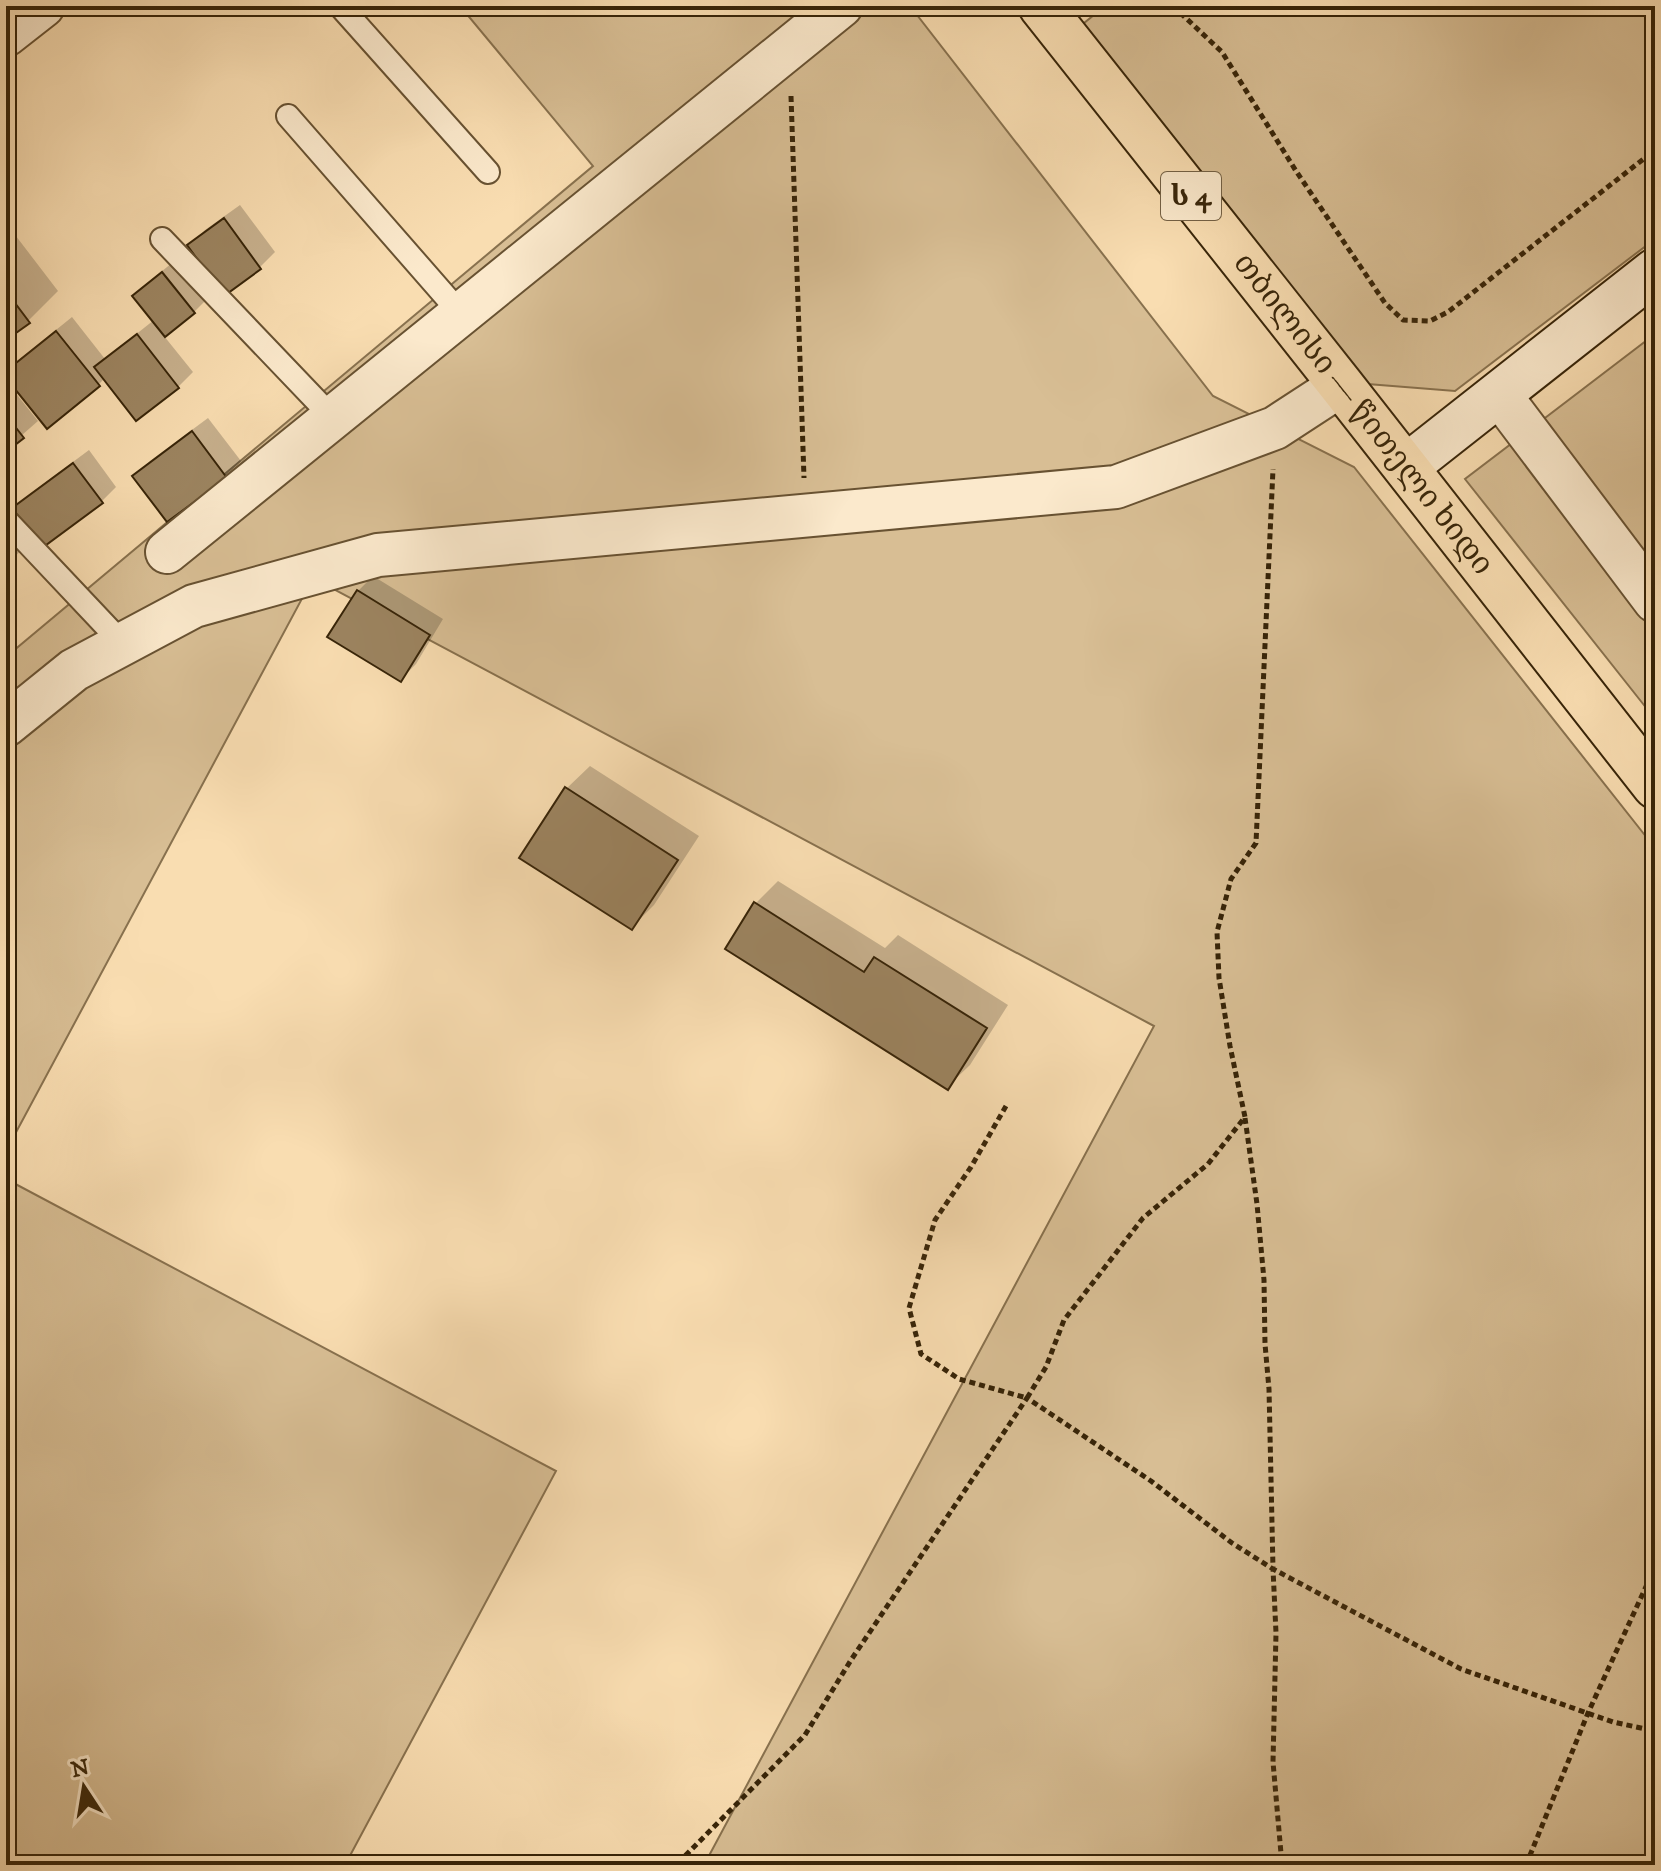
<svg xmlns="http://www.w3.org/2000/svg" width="1661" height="1871" viewBox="0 0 1661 1871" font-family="'IM FELL DW Pica','Noto Serif Georgian',serif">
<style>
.green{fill:#d8be94;stroke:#88714e;stroke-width:2}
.shadow{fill:#0003}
.building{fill:#9c8460;stroke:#372408;stroke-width:2}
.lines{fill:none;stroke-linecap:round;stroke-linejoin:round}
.lane-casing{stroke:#685232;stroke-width:26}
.street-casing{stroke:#685232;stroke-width:46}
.secondary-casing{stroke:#372408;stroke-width:48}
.highway-casing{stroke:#372408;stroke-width:48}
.path{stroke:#372408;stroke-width:5;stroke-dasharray:6 4;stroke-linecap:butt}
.lane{stroke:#fbe9cc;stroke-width:22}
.street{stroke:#fbe9cc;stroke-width:42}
.secondary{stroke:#fbe9cc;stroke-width:44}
.highway{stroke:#f9ddb1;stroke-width:44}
.labels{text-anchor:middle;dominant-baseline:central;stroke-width:6;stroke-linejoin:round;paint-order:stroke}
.shield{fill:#fbe9cc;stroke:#725f43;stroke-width:2}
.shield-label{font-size:28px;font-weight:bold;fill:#372408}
.street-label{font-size:30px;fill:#372408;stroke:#fbe9cc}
</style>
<rect width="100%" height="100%" fill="#f9ddb1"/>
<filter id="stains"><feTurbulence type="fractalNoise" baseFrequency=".0025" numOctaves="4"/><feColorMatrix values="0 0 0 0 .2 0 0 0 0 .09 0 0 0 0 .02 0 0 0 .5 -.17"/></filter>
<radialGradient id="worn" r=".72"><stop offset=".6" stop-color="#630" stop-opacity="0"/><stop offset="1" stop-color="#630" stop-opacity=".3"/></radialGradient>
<path class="green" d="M 460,6 L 910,6 L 1213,396 L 1354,467 L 1655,848 L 1655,1865 L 704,1865 L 1154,1026 L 313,578 L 6,1151 L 6,657 L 593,166 Z
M 1105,6 L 1655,6 L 1655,239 L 1455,391 L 1355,383 L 1078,28 Z
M 1655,334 L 1655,719 L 1465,479 Z
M 6,1179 L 556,1471 L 345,1865 L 6,1865 Z"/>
<path class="shadow" d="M 240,205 L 275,252 L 260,267 L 190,245 L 205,230 Z
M 6,223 L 58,291 L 28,321 L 6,338 Z
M 178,258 L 209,297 L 194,312 L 164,336 L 193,372 L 178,387 L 105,378 L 99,384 L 6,375 L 20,359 L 72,317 L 105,359 L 154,320 L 135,296 L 150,281 Z
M 6,381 L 38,421 L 6,449 Z
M 208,418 L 241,461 L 226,476 L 168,519 L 135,476 L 150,461 Z
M 89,450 L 116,487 L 101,502 L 15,509 L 30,494 Z
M 6,516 L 27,544 L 6,566 Z
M 373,576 L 443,619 L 416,664 L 401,679 L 358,591 Z
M 590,766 L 699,836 L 654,905 L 632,927 L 567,788 Z
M 778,881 L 885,948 L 898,935 L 1008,1005 L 970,1065 L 947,1087 L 756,903 Z"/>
<path class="building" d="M 224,218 L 261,269 L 224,296 L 187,245 Z
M 162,272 L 195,313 L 165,337 L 132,296 Z
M 6,291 L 30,323 L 6,340 Z
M 56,331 L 100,386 L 47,429 L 6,378 L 6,371 Z
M 137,334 L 179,388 L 136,421 L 94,367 Z
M 6,415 L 24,438 L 6,452 Z
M 192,431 L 227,478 L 167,522 L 132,476 Z
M 73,463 L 103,503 L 42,548 L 12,508 Z
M 357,590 L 430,635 L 401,682 L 327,637 Z
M 565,787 L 678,860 L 632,930 L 519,858 Z
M 754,902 L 864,972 L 874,957 L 987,1028 L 948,1090 L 725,949 Z"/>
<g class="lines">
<g class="lane-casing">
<path id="lane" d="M 340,6 L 488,172
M 288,116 L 461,314
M 162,239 L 333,418
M 6,520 L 123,644"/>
</g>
<g class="street-casing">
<path id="street" d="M 6,35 L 43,6
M 1499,394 L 1655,601
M 167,552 L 841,6
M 6,725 L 74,670 L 194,606 L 378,555 L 1116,487 L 1275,428 L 1341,385"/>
</g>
<g class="secondary-casing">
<path id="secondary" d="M 1406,467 L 1655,271"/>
</g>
<g class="highway-casing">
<g id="highway">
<path id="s1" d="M 1041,6 L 1341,385 L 1655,786"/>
</g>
</g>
<path class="path" d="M 1173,6 L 1222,52 L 1296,171 L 1385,303 L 1403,320 L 1430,321 L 1448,312 L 1655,150
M 791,96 L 804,478
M 1006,1106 L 971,1167 L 935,1220 L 909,1308 L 921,1354 L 959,1379 L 1027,1398 L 1046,1367 L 1064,1320 L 1143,1218 L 1208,1164 L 1245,1117 L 1230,1046 L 1219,978 L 1217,932 L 1231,879 L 1256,843 L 1273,469
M 1245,1118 L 1257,1204 L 1264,1280 L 1265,1344 L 1269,1389 L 1273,1569 L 1461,1669 L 1613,1722 L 1655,1731
M 683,1865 L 684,1857 L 805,1735 L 851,1660 L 1027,1398 L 1151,1481 L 1232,1543 L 1273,1569 L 1276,1633 L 1273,1762 L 1282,1865
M 1526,1865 L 1588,1713 L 1655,1567"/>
<use href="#lane" class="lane"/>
<use href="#street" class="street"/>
<use href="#secondary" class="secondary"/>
<use href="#highway" class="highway"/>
</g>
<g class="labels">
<rect class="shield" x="1161" y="172" width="60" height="48" rx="6"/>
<g class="shield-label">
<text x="1191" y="196">ს 4</text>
</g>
<g class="street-label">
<text stroke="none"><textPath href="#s1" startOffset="520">თბილისი — წითელი ხიდი</textPath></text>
</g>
</g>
<rect width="1661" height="1871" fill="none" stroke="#f9ddb1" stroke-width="32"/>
<rect x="8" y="8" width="1645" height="1855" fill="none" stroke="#372408" stroke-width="4"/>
<rect x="16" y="16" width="1629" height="1839" fill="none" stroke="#372408" stroke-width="2"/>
<g transform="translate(84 1787) rotate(348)" stroke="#fbe9cc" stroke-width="6" paint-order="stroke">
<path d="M0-6L14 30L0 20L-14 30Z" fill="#372408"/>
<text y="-12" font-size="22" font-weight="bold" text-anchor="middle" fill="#372408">N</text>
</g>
<rect width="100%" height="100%" filter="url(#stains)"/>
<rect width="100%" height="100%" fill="url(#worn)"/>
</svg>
